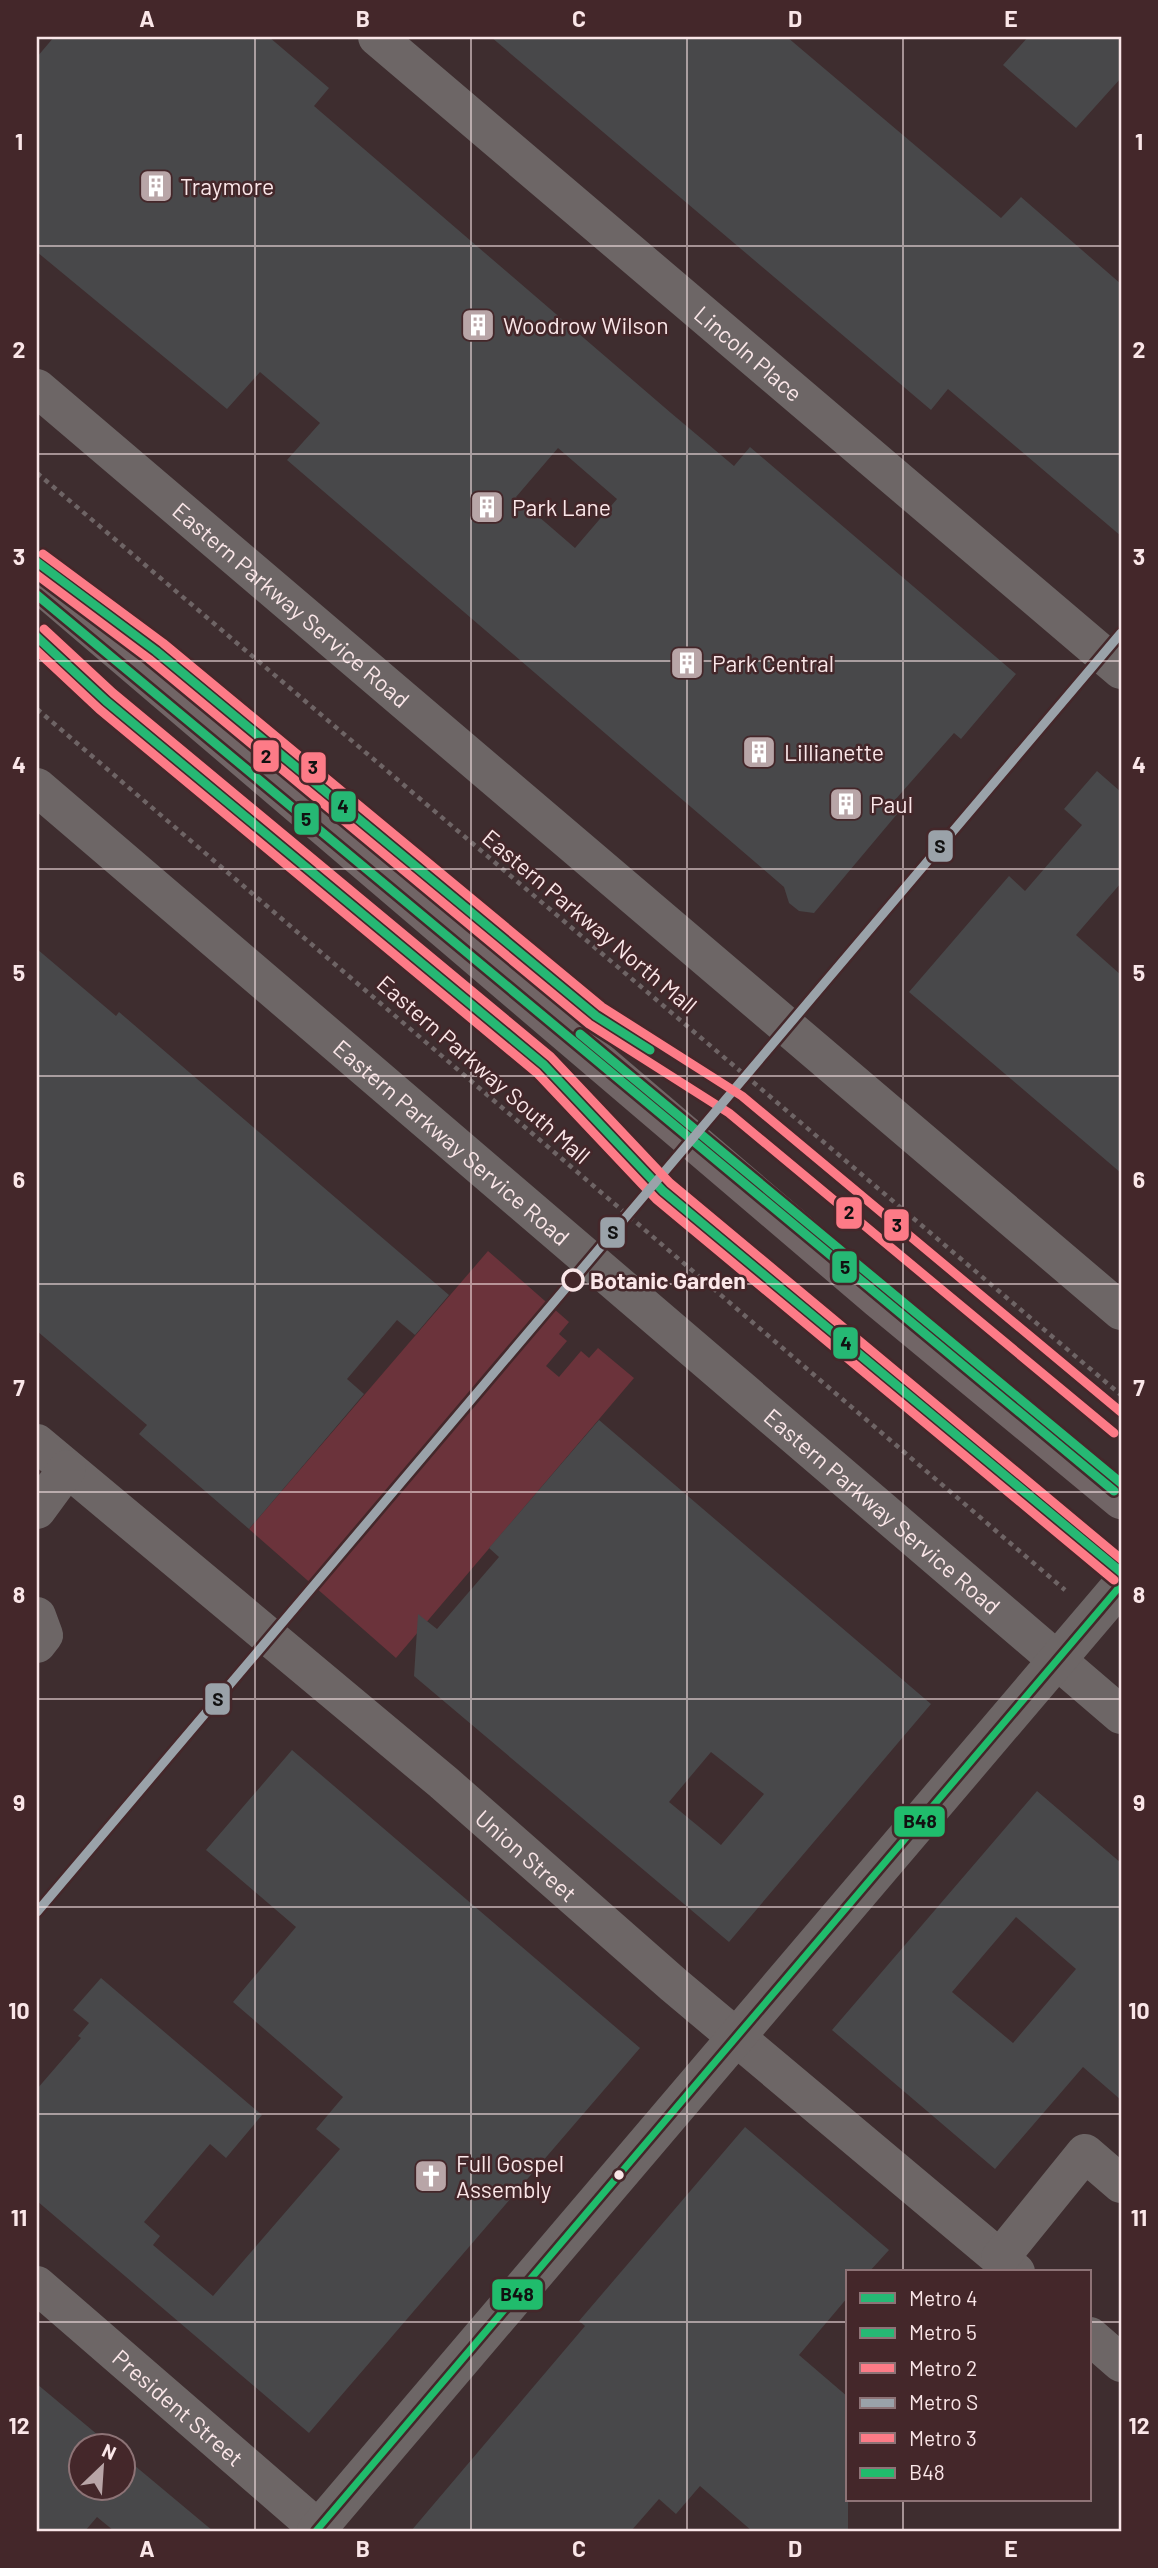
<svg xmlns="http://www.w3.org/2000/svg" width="1158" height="2568" viewBox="0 0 1158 2568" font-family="Barlow,sans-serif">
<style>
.green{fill:#6b333b}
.building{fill:#48484a;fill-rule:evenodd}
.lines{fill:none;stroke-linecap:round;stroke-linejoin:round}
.path{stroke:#6e6465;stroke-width:4.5;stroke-dasharray:5 5;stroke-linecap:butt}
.minor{stroke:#6d6666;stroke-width:38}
.major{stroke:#716566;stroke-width:38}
.bus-1-casing{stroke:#44272a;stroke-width:12}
.bus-1{stroke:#20bc6c;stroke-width:7}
.metro-1-casing{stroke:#44272a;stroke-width:14}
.metro-2-casing{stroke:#44272a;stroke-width:14}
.metro-3-casing{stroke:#44272a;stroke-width:14}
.metro-4-casing{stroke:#44272a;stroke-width:14}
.metro-5-casing{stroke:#44272a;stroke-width:14}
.metro-1{stroke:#26b874;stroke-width:9}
.metro-2{stroke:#26b874;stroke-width:9}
.metro-3{stroke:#fd7b87;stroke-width:9}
.metro-4{stroke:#9aa2a9;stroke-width:9}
.metro-5{stroke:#fd7b87;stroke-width:9}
.grid{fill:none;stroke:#fae6e8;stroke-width:2;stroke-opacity:0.55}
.stop-dot{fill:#44272a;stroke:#fae6e8;stroke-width:3.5}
.bus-dot{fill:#fae6e8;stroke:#44272a;stroke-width:2.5}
.labels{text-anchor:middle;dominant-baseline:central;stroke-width:5;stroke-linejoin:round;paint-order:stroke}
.poi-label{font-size:23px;fill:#fae6e8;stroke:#44272a;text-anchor:start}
.street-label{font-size:23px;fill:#fae6e8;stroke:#44272a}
.stop-label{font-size:23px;font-weight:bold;fill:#fae6e8;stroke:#44272a;text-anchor:start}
.line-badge{stroke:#44272a;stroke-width:2.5}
.pale-badge-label{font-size:19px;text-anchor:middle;font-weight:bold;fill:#111}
.neatline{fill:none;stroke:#fae6e8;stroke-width:2.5}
.grid-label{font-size:23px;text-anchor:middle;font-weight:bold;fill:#fae6e8}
</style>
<rect width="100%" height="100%" fill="#3e2d2f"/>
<path class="green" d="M 488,1251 L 569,1322 L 559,1334 L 567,1341 L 546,1366 L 559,1377 L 581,1351 L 589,1358 L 598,1348 L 634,1378 L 396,1658 L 249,1529 Z"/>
<path class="building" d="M 54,37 L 269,37 L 329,88 L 314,106 L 671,413 L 734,466 L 750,447 L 1016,674 L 961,739 L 954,733 L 895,800 L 903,807 L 814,913 L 799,911 L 789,903 L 784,887 L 287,460 L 320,423 L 260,372 L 227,409 L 37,252 L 37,57 ZM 558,448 L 617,499 L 575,548 L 516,497 Z
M 491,37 L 787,37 L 1001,218 L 1021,197 L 1121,284 L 1121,536 L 948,389 L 931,410 Z
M 1028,37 L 1121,37 L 1121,78 L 1076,128 L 1003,65 Z
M 1097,771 L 1121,792 L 1121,883 L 1076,935 L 1121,975 L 1121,1173 L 909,992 L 1009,876 L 1025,891 L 1082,825 L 1064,809 Z
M 37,949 L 116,1016 L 119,1012 L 449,1295 L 415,1335 L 397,1320 L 347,1379 L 364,1394 L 249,1529 L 139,1434 L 147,1425 L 37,1331 Z
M 599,1420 L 931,1704 L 729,1942 L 414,1676 L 418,1614 L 437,1629 L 499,1557 L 489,1548 ZM 711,1752 L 764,1794 L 721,1845 L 669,1802 Z
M 292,1750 L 640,2048 L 309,2433 L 37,2201 L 37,2089 L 81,2038 L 78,2036 L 89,2023 L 73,2010 L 101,1978 L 262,2115 L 226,2158 L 210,2144 L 144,2222 L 160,2236 L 153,2245 L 213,2296 L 340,2149 L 316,2129 L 343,2097 L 233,2002 L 296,1927 L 206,1850 Z
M 1037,1791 L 1121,1863 L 1121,2100 L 1083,2067 L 995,2169 L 832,2030 ZM 1016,1917 L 1076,1969 L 1013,2043 L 952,1992 Z
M 745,2127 L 889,2250 L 869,2272 L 848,2272 L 848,2297 L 799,2355 L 848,2397 L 848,2531 L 752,2531 L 700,2486 L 676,2514 L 659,2499 L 631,2531 L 411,2531 L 585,2326 L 579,2321 Z
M 37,2384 L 111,2446 L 80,2446 L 80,2488 L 122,2488 L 122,2455 L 213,2531 L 114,2531 L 97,2517 L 85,2531 L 37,2531 Z"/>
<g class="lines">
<path class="path" d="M 37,473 L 1121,1395
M 37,709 L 1065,1590"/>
<g class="minor">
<path id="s1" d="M 377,37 L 1121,670"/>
<path id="s2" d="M 37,388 L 1121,1311"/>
<path id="s3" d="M 37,787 L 1121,1715"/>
<path id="s4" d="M 37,1443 L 443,1782 L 674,1985 L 1016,2272"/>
<path d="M 37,1510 L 67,1469"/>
<path d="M 37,1616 L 44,1635 L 37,1644"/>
<path d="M 1000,2258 L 1085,2153 L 1121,2184"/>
<path id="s5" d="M 37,2285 L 321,2531"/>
<path d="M 1090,2336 L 1121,2363"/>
<path d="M 316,2531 L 1121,1585"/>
</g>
<path class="major" d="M 37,582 L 878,1299 L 1121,1500"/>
<g class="bus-1-casing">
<path id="bus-1" d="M 316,2531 L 1121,1585"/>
</g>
<use href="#bus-1" class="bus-1"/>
<g class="metro-1-casing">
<path id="metro-1" d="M 37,562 L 156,651 L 596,1016 L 650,1050
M 37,637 L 106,701 L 544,1065 L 663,1191 L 1121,1572
M 580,1034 L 1121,1483"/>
</g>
<g class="metro-2-casing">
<path id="metro-2" d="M 37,595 L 1114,1491"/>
</g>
<g class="metro-3-casing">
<path id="metro-3" d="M 37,575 L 149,659 L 589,1024 L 729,1113 L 1114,1433
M 37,651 L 99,709 L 537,1073 L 656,1199 L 1114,1580"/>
</g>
<g class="metro-4-casing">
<path id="metro-4" d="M 37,1912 L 1121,633"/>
</g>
<g class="metro-5-casing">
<path id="metro-5" d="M 43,554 L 163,643 L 602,1007 L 742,1096 L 1121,1412
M 44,629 L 113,693 L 551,1057 L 670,1183 L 1121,1559"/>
</g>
<use href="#metro-1" class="metro-1"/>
<use href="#metro-2" class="metro-2"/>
<use href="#metro-3" class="metro-3"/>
<use href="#metro-4" class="metro-4"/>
<use href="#metro-5" class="metro-5"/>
</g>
<path class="grid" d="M 255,37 L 255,2531M 471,37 L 471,2531M 687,37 L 687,2531M 903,37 L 903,2272M 37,246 L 1121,246M 37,454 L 1121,454M 37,661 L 1121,661M 37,869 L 1121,869M 37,1076 L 1121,1076M 37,1284 L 1121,1284M 37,1492 L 1121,1492M 37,1699 L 1121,1699M 37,1907 L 1121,1907M 37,2114 L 1121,2114M 37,2322 L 848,2322M 1090,2322 L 1121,2322M 903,2500 L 903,2531"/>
<defs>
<g id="building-square" transform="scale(1.75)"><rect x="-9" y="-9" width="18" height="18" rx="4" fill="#b8a5a7" stroke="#44272a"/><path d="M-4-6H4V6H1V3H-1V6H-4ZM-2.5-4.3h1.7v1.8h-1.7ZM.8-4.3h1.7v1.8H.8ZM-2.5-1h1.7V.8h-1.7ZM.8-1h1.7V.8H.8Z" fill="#fff"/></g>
<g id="church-square" transform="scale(1.75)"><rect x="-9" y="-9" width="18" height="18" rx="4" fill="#b8a5a7" stroke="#44272a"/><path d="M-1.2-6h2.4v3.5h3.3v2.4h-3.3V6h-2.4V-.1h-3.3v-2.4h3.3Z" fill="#fff"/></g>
</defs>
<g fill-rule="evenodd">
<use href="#building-square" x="156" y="186"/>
<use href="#building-square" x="478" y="325"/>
<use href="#building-square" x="487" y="507"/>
<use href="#building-square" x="687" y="663"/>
<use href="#building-square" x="759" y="752"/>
<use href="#building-square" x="846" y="804"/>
<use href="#church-square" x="431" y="2176"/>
</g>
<circle class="stop-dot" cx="573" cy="1280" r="10"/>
<circle class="bus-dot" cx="619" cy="2175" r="6"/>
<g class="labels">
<g class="poi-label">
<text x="180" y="186">Traymore</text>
<text x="503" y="325">Woodrow Wilson</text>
<text x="512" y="507">Park Lane</text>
<text x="712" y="663">Park Central</text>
<text x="784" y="752">Lillianette</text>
<text x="870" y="804">Paul</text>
<text x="456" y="2163">Full Gospel<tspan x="456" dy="26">Assembly</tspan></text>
</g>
<g class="street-label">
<text stroke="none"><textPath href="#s1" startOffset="488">Lincoln Place</textPath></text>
<text stroke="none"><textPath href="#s2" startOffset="334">Eastern Parkway Service Road</textPath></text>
<text transform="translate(590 921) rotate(40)">Eastern Parkway North Mall</text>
<text transform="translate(484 1069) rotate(41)">Eastern Parkway South Mall</text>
<text stroke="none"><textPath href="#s3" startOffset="546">Eastern Parkway Service Road</textPath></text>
<text stroke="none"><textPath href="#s3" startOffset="1113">Eastern Parkway Service Road</textPath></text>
<text stroke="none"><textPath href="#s4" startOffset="640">Union Street</textPath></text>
<text stroke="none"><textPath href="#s5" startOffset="187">President Street</textPath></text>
</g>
<g class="stop-label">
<text x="590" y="1280">Botanic Garden</text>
</g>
</g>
<g class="line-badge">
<rect x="252" y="739" width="28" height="34" rx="7" fill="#fd7b87"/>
<rect x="300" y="751" width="27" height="33" rx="7" fill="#fd7b87"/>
<rect x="330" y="790" width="27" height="33" rx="7" fill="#26b874"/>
<rect x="293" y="802" width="27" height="34" rx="7" fill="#26b874"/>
<rect x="927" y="829" width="27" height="34" rx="7" fill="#9aa2a9"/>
<rect x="835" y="1196" width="28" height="34" rx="7" fill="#fd7b87"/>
<rect x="883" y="1208" width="27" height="34" rx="7" fill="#fd7b87"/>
<rect x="599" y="1216" width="27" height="33" rx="7" fill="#9aa2a9"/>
<rect x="831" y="1250" width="27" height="34" rx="7" fill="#26b874"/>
<rect x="832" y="1326" width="27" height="34" rx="7" fill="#26b874"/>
<rect x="204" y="1682" width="27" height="34" rx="7" fill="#9aa2a9"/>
<rect x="893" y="1805" width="53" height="33" rx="7" fill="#20bc6c"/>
<rect x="491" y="2278" width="53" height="33" rx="7" fill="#20bc6c"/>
</g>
<g class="pale-badge-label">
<text x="266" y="763">2</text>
<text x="313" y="774">3</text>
<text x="343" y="813">4</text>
<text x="306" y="826">5</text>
<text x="940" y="853">S</text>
<text x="849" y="1219">2</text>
<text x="897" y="1232">3</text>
<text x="613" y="1239">S</text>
<text x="845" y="1274">5</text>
<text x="846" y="1350">4</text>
<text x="218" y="1706">S</text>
<text x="920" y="1828">B48</text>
<text x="517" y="2301">B48</text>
</g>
<rect width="1158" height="2568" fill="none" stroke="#44272a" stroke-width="77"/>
<rect x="846" y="2270" width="245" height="231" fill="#44272a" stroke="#8d7376" stroke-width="2"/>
<rect x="860" y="2293" width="35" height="10" fill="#26b874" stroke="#8d7376" stroke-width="2"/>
<text x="909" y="2306" font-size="21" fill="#fae6e8">Metro 4</text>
<rect x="860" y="2328" width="35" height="10" fill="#26b874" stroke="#8d7376" stroke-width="2"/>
<text x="909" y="2340" font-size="21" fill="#fae6e8">Metro 5</text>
<rect x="860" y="2363" width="35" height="10" fill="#fd7b87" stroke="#8d7376" stroke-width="2"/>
<text x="909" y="2376" font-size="21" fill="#fae6e8">Metro 2</text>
<rect x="860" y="2398" width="35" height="10" fill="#9aa2a9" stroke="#8d7376" stroke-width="2"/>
<text x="909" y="2410" font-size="21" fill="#fae6e8">Metro S</text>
<rect x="860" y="2433" width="35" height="10" fill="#fd7b87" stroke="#8d7376" stroke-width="2"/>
<text x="909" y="2446" font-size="21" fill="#fae6e8">Metro 3</text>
<rect x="860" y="2468" width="35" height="10" fill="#20bc6c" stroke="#8d7376" stroke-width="2"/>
<text x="909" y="2480" font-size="21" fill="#fae6e8">B48</text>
<g transform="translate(102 2467) rotate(25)"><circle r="33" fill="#44272a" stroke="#8d7376" stroke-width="2"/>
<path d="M0-5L12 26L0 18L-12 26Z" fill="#b8a5a7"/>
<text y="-10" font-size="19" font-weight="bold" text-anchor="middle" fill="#fae6e8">N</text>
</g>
<rect x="38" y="38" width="1082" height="2492" class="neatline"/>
<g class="grid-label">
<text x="147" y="27">A</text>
<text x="363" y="27">B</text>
<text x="579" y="27">C</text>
<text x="795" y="27">D</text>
<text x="1011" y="27">E</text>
<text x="19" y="150">1</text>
<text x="1139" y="150">1</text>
<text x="19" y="358">2</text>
<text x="1139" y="358">2</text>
<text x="19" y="565">3</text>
<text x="1139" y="565">3</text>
<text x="19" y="773">4</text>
<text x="1139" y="773">4</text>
<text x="19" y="981">5</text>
<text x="1139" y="981">5</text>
<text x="19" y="1188">6</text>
<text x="1139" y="1188">6</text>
<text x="19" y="1396">7</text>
<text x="1139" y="1396">7</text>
<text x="19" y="1603">8</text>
<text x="1139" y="1603">8</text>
<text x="19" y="1811">9</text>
<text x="1139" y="1811">9</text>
<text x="19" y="2019">10</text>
<text x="1139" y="2019">10</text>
<text x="19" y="2226">11</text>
<text x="1139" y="2226">11</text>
<text x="19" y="2434">12</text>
<text x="1139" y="2434">12</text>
<text x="147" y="2557">A</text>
<text x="363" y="2557">B</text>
<text x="579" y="2557">C</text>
<text x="795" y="2557">D</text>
<text x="1011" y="2557">E</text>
</g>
</svg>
